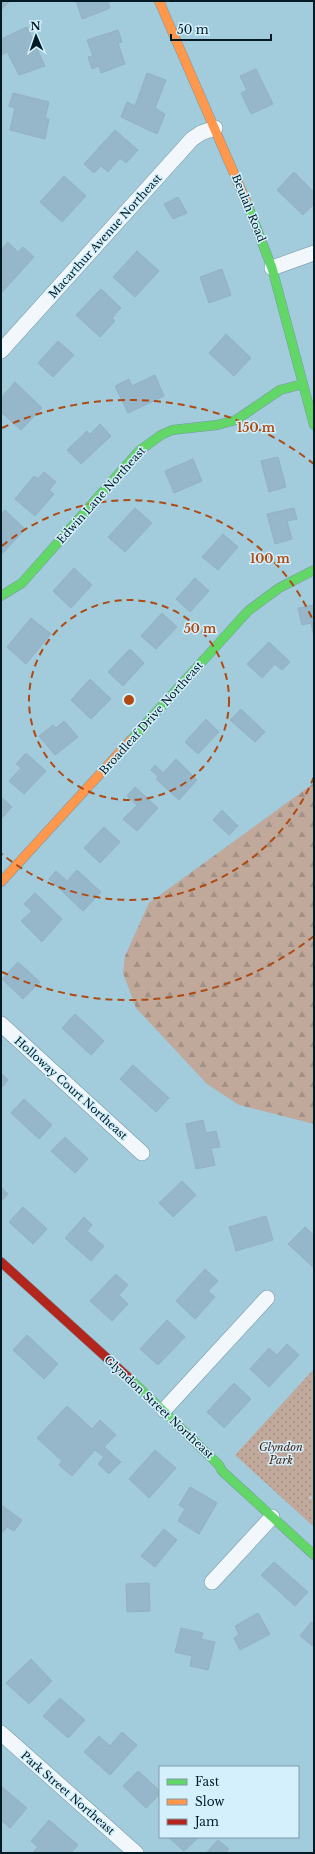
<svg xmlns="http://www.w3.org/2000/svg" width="315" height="1854" viewBox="0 0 315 1854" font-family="'Libre Baskerville',serif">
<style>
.forest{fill:url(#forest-firs)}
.park{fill:url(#park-dots)}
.building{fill:#96b6c9;stroke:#94b1c1}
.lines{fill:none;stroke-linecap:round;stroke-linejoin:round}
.street-casing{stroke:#7798a5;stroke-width:16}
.fast-casing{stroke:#7798a5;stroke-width:10}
.slow-casing{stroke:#7798a5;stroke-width:10}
.jam-casing{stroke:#7798a5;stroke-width:10}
.path{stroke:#bfccd1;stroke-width:2.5;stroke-dasharray:3 2;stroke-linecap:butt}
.street{stroke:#f1f7fa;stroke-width:15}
.fast{stroke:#63d668;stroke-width:9}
.slow{stroke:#ff974d;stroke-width:9}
.jam{stroke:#b3261e;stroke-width:9}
.ring{fill:none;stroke:#ae4a12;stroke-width:2;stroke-dasharray:7 5}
.labels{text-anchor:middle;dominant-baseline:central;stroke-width:3;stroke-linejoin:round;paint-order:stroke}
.street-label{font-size:11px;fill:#001b26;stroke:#d3f0fc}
.park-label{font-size:11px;font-style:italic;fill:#461f0b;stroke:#d3f0fc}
.centre{fill:#ae4a12;stroke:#d3f0fc;stroke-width:2}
.ring-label{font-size:12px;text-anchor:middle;font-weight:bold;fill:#ae4a12;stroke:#d3f0fc;stroke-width:3;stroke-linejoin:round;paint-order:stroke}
</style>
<defs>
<pattern id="forest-firs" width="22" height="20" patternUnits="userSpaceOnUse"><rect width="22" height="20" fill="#c0a89b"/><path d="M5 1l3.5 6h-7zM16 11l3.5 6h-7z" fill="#a39085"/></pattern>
<pattern id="park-dots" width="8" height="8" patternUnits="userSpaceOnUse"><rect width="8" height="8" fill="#c0a89b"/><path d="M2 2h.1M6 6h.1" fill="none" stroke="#a39085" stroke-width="1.8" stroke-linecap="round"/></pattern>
</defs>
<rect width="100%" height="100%" fill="#a2ccdc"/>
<path class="forest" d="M 314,783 L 314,1124 L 239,1105 L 207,1084 L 136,1008 L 123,973 L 125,956 L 149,903 Z"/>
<path class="park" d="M 314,1369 L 314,1527 L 235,1455 Z"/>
<path class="building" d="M 1,1 L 10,1 L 1,10 Z
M 76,1 L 108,1 L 110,8 L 82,19 Z
M 27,27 L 45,66 L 19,75 L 7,52 L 2,55 L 1,39 Z
M 118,30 L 122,42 L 118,43 L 125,64 L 101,73 L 99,66 L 92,69 L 88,57 L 93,56 L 87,40 Z
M 256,69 L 273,104 L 251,114 L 241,93 L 247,90 L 240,76 Z
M 147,73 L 166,80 L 155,108 L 165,114 L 157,134 L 121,117 L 127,102 L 135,106 Z
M 13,93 L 49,102 L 45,118 L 49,119 L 45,139 L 10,130 L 15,108 L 9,106 Z
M 115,130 L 138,150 L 126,163 L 120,158 L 108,172 L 101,166 L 94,173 L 84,164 Z
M 294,172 L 314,192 L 314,204 L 303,215 L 277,190 Z
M 64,176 L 86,196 L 62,222 L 40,202 Z
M 178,197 L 187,213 L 173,219 L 164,204 Z
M 8,242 L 18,252 L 23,247 L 34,257 L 2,292 L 1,250 Z
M 137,251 L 159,271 L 135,297 L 113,277 Z
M 222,269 L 231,295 L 209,303 L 200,277 Z
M 101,289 L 121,308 L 112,318 L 115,321 L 100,337 L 76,315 Z
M 226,334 L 251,358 L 234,376 L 209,353 Z
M 58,341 L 74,355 L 53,377 L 38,363 Z
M 155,375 L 164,396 L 128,413 L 115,386 L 129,379 L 132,386 Z
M 15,382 L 42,408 L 21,430 L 1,412 L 1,398 Z
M 100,424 L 111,436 L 81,464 L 67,450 L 87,431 L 90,434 Z
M 278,457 L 286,487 L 269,492 L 261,461 Z
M 193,459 L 202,481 L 174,493 L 165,471 Z
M 44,472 L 56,482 L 49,490 L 54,494 L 35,516 L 15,499 L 34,476 L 38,479 Z
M 135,508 L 152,523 L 125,552 L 108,537 Z
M 294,508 L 297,519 L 287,521 L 292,539 L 275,544 L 267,514 Z
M 5,510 L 25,529 L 2,554 L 1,514 Z
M 223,534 L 238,547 L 218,570 L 202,557 Z
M 74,568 L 92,585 L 71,608 L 53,591 Z
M 195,578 L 209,591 L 190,612 L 176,599 Z
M 314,605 L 314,637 L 311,623 L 302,625 L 298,608 Z
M 162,613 L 177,627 L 156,649 L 141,636 Z
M 31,618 L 51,634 L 26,664 L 7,647 Z
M 269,642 L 290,662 L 282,670 L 275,664 L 262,678 L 247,664 Z
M 130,649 L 144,663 L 123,686 L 108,672 Z
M 90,679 L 111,699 L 91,719 L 71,700 Z
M 241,709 L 265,732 L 255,742 L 230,720 Z
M 206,719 L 219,732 L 198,754 L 185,742 Z
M 64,721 L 78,737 L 55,755 L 39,736 L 53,725 L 56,728 Z
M 26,753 L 46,771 L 24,794 L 9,781 L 21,768 L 16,764 Z
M 176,759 L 197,780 L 179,800 L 156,779 L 158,777 L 151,770 L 155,765 L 163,773 Z
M 135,787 L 158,808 L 137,831 L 123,819 L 137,805 L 127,796 Z
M 1,797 L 12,807 L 1,819 Z
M 222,810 L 238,826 L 229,835 L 213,820 Z
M 104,827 L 120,842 L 100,863 L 84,848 Z
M 77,870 L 101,892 L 83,911 L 49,879 L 56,871 L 67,881 Z
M 35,893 L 62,919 L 42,942 L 21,921 L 32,911 L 24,904 Z
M 18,962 L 40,982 L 23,999 L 2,979 Z
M 75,1014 L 104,1041 L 91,1055 L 62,1028 Z
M 133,1065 L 169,1098 L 156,1112 L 120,1079 Z
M 1,1073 L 8,1080 L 1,1088 Z
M 24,1099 L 52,1125 L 39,1139 L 11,1113 Z
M 203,1120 L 206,1133 L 216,1131 L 220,1147 L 211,1148 L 215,1165 L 196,1169 L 186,1124 Z
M 65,1137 L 88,1159 L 75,1173 L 51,1151 Z
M 182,1181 L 196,1195 L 173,1217 L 159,1203 Z
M 1,1187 L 8,1194 L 1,1201 Z
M 23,1207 L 47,1229 L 33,1244 L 9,1222 Z
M 266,1216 L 273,1240 L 236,1251 L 229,1227 Z
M 84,1217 L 92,1225 L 87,1231 L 104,1246 L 91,1261 L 65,1238 Z
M 305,1227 L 314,1235 L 314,1268 L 288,1244 Z
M 205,1269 L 218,1281 L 208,1291 L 215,1297 L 195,1319 L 176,1301 Z
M 116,1274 L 128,1285 L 119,1295 L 128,1304 L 112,1321 L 90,1301 Z
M 167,1320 L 185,1337 L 158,1365 L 140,1349 Z
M 27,1335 L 58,1364 L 44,1379 L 13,1350 Z
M 287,1344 L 299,1355 L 269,1387 L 250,1369 L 269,1348 L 277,1355 Z
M 234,1383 L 251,1399 L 224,1428 L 207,1412 Z
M 67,1406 L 92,1429 L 100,1420 L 116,1435 L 104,1447 L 121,1462 L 109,1474 L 98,1464 L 104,1457 L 95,1450 L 72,1476 L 59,1465 L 62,1461 L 37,1438 Z
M 155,1450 L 176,1468 L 149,1498 L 129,1479 Z
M 190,1487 L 217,1503 L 199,1534 L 178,1521 L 185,1509 L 179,1505 Z
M 1,1505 L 22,1520 L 14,1531 L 7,1527 L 1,1534 Z
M 164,1529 L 177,1540 L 155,1567 L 141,1556 Z
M 274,1562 L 308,1592 L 295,1606 L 261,1575 Z
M 149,1583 L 150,1611 L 127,1612 L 126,1584 Z
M 258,1613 L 270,1634 L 240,1650 L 234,1638 L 239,1635 L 235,1626 Z
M 311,1622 L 314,1625 L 314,1647 L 300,1636 Z
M 181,1628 L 203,1633 L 201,1639 L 215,1642 L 208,1670 L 190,1666 L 192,1656 L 175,1652 Z
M 31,1659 L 52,1681 L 29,1704 L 6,1683 Z
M 60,1698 L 85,1720 L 68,1738 L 43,1716 Z
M 122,1732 L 137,1745 L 110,1775 L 84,1752 L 99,1736 L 110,1746 Z
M 138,1771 L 160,1791 L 160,1794 L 146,1808 L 123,1786 Z
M 1,1786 L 27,1808 L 10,1828 L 1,1820 Z
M 49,1820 L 78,1845 L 71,1853 L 33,1852 L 38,1847 L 31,1841 Z
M 168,1837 L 199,1837 L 184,1851 Z
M 218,1840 L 229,1849 L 225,1853 L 206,1853 Z"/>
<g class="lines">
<g class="street-casing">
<path id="street" d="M 272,268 L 314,253
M 1,351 L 192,139 L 201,133 L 215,128
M 1,1024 L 142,1153
M 164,1410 L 267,1298
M 212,1582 L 272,1517
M 1,1733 L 136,1853"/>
</g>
<g class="fast-casing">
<path id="fast" d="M 246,201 L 272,268 L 314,425
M 1,596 L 22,583 L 139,451 L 161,435 L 172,430 L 217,425 L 236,420 L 280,390 L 303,384
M 131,740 L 248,611 L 279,588 L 314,570
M 130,1379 L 219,1465 L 222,1471 L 314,1555"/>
</g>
<g class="slow-casing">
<path id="slow" d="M 159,1 L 246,201
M 1,882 L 131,740"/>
</g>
<g class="jam-casing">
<path id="jam" d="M 1,1262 L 130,1379"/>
</g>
<path class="path" d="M 309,1498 L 314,1497"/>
<use href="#street" class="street"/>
<use href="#fast" class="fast"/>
<use href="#slow" class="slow"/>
<use href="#jam" class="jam"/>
</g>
<g class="ring">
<circle cx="129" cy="700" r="100"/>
<path d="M314 777A200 200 0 0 1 2 854M2 546A200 200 0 0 1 314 623"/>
<path d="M314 936A300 300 0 0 1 2 972M2 428A300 300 0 0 1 314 464"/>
</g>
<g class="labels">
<g class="street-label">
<text transform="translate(249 208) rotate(68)">Beulah Road</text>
<text transform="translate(105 236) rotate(-48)">Macarthur Avenue Northeast</text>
<text transform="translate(101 495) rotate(-48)">Edwin Lane Northeast</text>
<text transform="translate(151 718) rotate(-48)">Broadleaf Drive Northeast</text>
<text transform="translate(71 1088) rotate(42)">Holloway Court Northeast</text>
<text transform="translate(159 1407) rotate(43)">Glyndon Street Northeast</text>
<text transform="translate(68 1793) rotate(41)">Park Street Northeast</text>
</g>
<g class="park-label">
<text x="281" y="1447">Glyndon<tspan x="281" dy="13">Park</tspan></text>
</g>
</g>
<circle cx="129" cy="700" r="6" class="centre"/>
<g class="ring-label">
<text x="256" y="432">150 m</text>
<text x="270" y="563">100 m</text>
<text x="200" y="633">50 m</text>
</g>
<rect width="315" height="1854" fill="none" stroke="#001b26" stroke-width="4"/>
<rect x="159" y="1766" width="140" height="72" fill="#d3f0fc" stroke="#7f9ba6"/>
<rect x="167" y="1779" width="20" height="6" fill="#63d668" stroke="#7f9ba6"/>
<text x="195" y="1786" font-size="12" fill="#001b26">Fast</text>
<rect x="167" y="1799" width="20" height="6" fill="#ff974d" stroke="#7f9ba6"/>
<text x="195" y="1806" font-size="12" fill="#001b26">Slow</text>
<rect x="167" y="1819" width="20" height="6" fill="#b3261e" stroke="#7f9ba6"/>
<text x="195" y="1826" font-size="12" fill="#001b26">Jam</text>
<g transform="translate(36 36) rotate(358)" stroke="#d3f0fc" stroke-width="3" paint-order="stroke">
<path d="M0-3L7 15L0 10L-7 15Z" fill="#001b26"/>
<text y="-6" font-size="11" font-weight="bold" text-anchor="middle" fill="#001b26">N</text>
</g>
<path d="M171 34v6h100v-6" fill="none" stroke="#001b26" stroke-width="2"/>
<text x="177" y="34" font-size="12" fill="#001b26" stroke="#d3f0fc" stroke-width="3" paint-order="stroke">50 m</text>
</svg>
